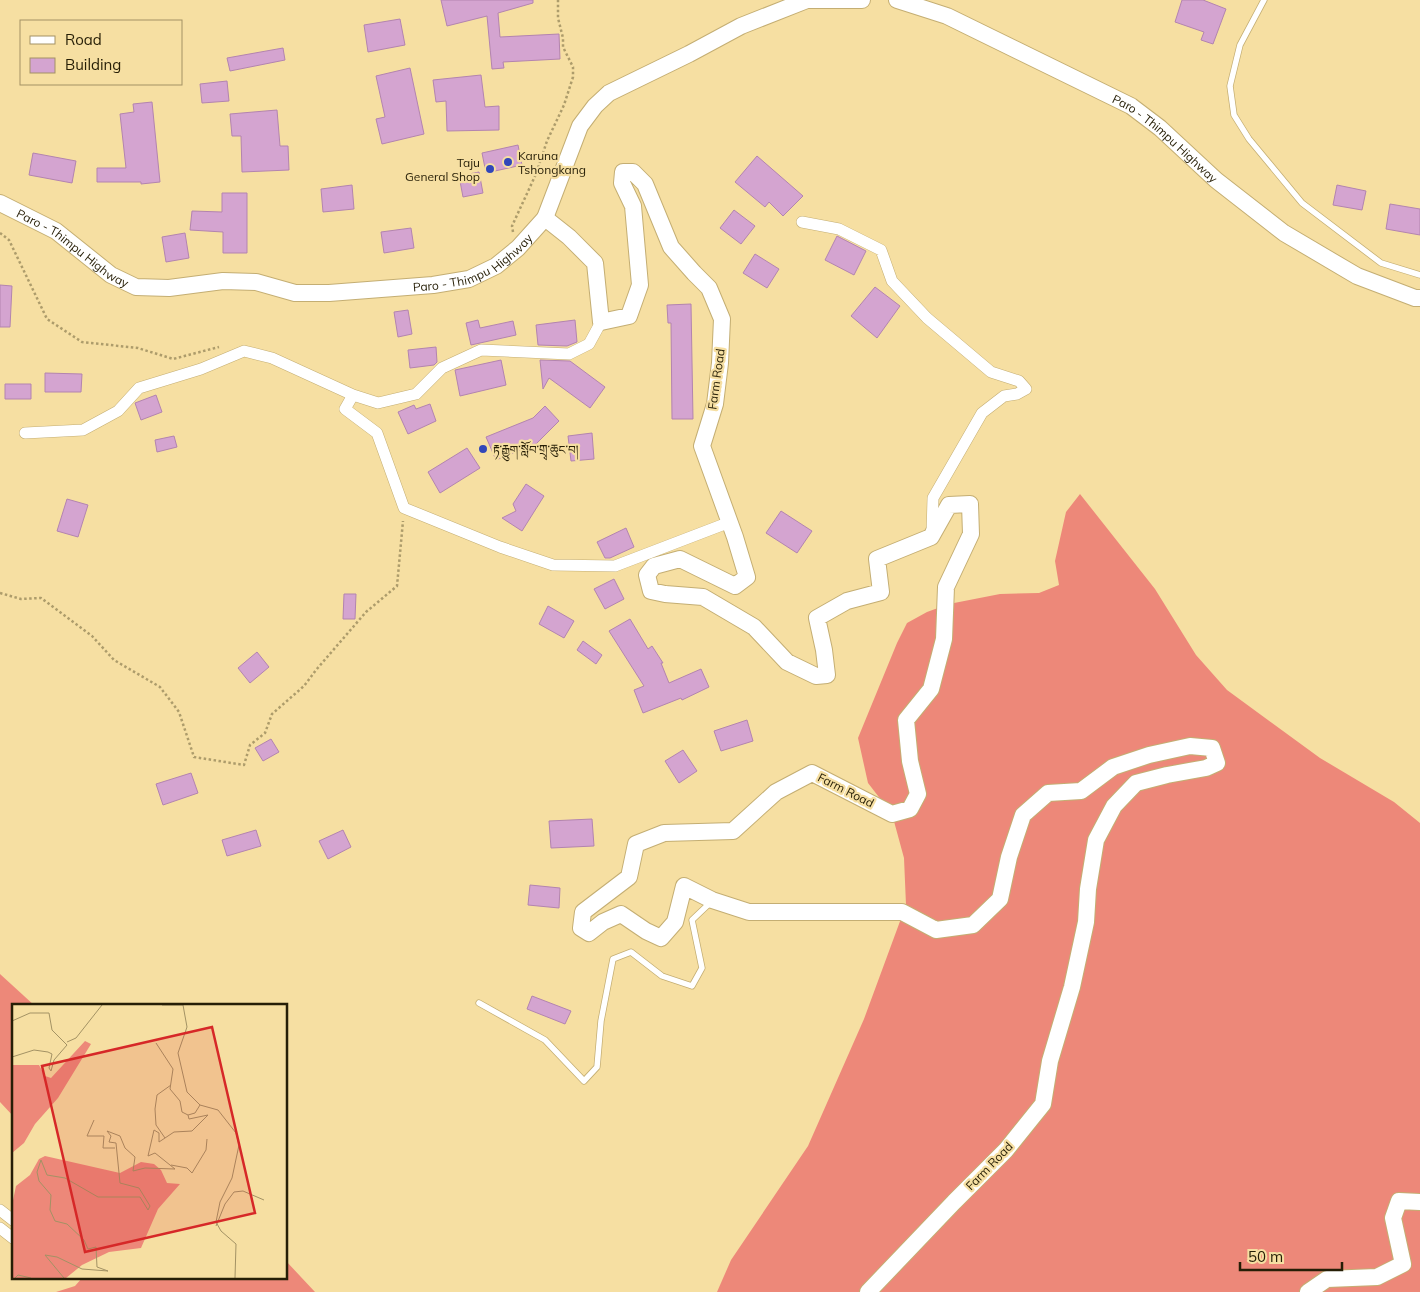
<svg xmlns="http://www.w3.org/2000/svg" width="1420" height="1292" viewBox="0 0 1420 1292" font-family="Mulish,'Noto Serif Tibetan',sans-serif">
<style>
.forest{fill:#ed8879}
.building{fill:#d4a4d0;stroke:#b384af}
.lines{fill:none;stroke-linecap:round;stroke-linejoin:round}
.lane-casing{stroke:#c4ae73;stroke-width:7}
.street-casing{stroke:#c4ae73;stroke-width:12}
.secondary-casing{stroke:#c4ae73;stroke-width:18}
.path{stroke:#ad9c6b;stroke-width:2.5;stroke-dasharray:2.5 2.5;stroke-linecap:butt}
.lane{stroke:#fff;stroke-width:5.5}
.street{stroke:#fff;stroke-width:11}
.secondary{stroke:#fff;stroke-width:16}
.poi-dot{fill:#3147b9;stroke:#f6dfa2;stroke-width:2}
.labels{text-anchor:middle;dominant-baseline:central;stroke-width:4.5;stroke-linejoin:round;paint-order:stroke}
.street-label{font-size:12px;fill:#261e06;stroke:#f6dfa2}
.poi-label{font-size:12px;fill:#261e06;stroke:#f6dfa2;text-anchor:start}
.inset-road{fill:none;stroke:#a39264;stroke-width:1}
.view{fill:#d62828;fill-opacity:0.15;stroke:#d62828;stroke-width:2.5}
.inset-edge{fill:none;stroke:#261e06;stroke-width:2.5}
</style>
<rect width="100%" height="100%" fill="#f6dfa2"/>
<path class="forest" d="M 1080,494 L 1155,589 L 1196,655 L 1227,690 L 1320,758 L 1394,802 L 1420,823 L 1420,1292 L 717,1292 L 731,1260 L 808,1146 L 864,1019 L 906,905 L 904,858 L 892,814 L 868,783 L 858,738 L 897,643 L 907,623 L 927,612 L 949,604 L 1000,594 L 1039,593 L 1059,585 L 1055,561 L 1066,512 Z
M 0,974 L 35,1006 L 14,1006 L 14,1117 L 0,1102 Z
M 286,1261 L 315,1292 L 56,1292 L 75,1286 L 82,1278 L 286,1278 Z"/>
<path class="building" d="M 441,0 L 533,0 L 533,3 L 498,13 L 500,37 L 559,34 L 560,59 L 503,62 L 504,68 L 492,69 L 487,16 L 447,26 Z
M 1182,0 L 1203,0 L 1226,9 L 1213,44 L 1201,40 L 1204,32 L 1175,22 Z
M 400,19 L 405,45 L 368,52 L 364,25 Z
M 283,48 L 285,60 L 230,71 L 227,58 Z
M 410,68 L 424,134 L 382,144 L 376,119 L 385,117 L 376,76 Z
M 481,75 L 485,107 L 499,106 L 499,130 L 447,131 L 446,101 L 436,102 L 433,80 Z
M 227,81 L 229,101 L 202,103 L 200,84 Z
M 152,102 L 160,182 L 141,184 L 141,182 L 97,182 L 97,168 L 126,168 L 120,114 L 134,112 L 133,104 Z
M 277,110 L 280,146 L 288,146 L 289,170 L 242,172 L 241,136 L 232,136 L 230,114 Z
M 518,145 L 522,165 L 486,173 L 482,153 Z
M 33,153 L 76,161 L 72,183 L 29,175 Z
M 757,156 L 803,196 L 783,216 L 769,202 L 765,207 L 735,182 Z
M 479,172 L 483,193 L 463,197 L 459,176 Z
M 352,185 L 354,209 L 323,212 L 321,189 Z
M 1337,185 L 1366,191 L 1362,210 L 1333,205 Z
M 222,193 L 247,193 L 247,253 L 223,253 L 223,232 L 190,230 L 192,211 L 222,212 Z
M 1390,204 L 1420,209 L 1420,235 L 1386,229 Z
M 734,210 L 755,226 L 741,244 L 720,228 Z
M 411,228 L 414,248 L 384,253 L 381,232 Z
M 185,233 L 189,258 L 166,262 L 162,237 Z
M 837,236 L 866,251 L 854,275 L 825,260 Z
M 755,254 L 779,269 L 767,288 L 743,273 Z
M 0,285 L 12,286 L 10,327 L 0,327 Z
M 875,287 L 900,306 L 877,338 L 851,316 Z
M 691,304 L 693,419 L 672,419 L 671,323 L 668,323 L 667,305 Z
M 408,310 L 412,334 L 398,337 L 394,312 Z
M 478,320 L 480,328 L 513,321 L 516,335 L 471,345 L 466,323 Z
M 575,320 L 577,342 L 567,346 L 538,345 L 536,325 Z
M 436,347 L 437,362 L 434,365 L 410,368 L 408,350 Z
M 501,360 L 506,385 L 460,396 L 455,370 Z
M 540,360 L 570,361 L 605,387 L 590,408 L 549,378 L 543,389 Z
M 45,373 L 82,374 L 81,392 L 45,392 Z
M 5,384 L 31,384 L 31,399 L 5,399 Z
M 156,395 L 162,412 L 141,420 L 135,403 Z
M 430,404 L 436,421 L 408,434 L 398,412 L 414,405 L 416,409 Z
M 545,406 L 559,421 L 536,444 L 496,460 L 486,437 L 533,418 Z
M 592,433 L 594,459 L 571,461 L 568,436 Z
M 174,436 L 177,447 L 157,452 L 155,440 Z
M 467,448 L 480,468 L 440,493 L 428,472 Z
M 526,484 L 544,496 L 522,531 L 502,518 L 516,511 L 513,504 Z
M 67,499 L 88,505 L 78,537 L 57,531 Z
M 781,511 L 812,531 L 797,553 L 766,533 Z
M 626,528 L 634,547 L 610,558 L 605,558 L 597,542 Z
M 614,579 L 624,599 L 605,609 L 594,589 Z
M 344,594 L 356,594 L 355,619 L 343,619 Z
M 548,606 L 574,621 L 564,638 L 539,624 Z
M 630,619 L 648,649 L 652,646 L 663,663 L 661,663 L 669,683 L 701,669 L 709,687 L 682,700 L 681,698 L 643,713 L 634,690 L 644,686 L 609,631 Z
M 583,641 L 602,655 L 596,664 L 577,650 Z
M 257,652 L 269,667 L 250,683 L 238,668 Z
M 747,720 L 753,741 L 721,751 L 714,731 Z
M 271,739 L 279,752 L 263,761 L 255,748 Z
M 683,750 L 697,771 L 679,783 L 665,761 Z
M 191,773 L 198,793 L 163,805 L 156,784 Z
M 592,819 L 594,846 L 551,848 L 549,821 Z
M 256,830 L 261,846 L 227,856 L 222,840 Z
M 343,830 L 351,847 L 328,859 L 319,841 Z
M 530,885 L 560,888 L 559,908 L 528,905 Z
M 532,996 L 571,1011 L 565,1024 L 527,1009 Z"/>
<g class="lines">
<g class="lane-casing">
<path id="lane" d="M 1264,0 L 1240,45 L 1230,86 L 1234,115 L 1249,139 L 1302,203 L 1381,263 L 1420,275
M 479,1003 L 545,1040 L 584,1081 L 597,1067 L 601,1021 L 613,959 L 631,952 L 662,976 L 692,986 L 702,968 L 692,920 L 711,902"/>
</g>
<g class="street-casing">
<path id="street" d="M 802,222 L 839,229 L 881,250 L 892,281 L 927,318 L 991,372 L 1019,381 L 1026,389 L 1017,394 L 1004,396 L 982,413 L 933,498 L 932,533
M 353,395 L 345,409 L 377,433 L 404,508 L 500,547 L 553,565 L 615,566 L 730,522
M 25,433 L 83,430 L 118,411 L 139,388 L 201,369 L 244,351 L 272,358 L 353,395 L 378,403 L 416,394 L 442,368 L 481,350 L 569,354 L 589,344 L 601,322
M 0,1210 L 14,1221
M 0,1228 L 14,1239"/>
</g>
<g class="secondary-casing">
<g id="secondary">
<path id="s1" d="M 897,0 L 947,16 L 1131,106 L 1160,128 L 1216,180 L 1284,233 L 1357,276 L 1415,298 L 1420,298"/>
<path id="s2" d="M 0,203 L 56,231 L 111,275 L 136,287 L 169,288 L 223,281 L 256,282 L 295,293 L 329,293 L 433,285 L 469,279 L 496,266 L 518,248 L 545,218 L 580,126 L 595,106 L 609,93 L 689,54 L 741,26 L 807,0 L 862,0"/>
<path d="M 545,218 L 569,237 L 595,263 L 601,322 L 629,316 L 640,285 L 633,206 L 622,183 L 623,172 L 633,172 L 645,184 L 671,247 L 694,273 L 709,288 L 722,319 L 720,363 L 715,404 L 702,446 L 735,537 L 747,577 L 735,586 L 680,559 L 654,566 L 647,575 L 651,591 L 665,594 L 703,597 L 754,627 L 787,662 L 816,676 L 827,675 L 824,650 L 817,618 L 847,601 L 881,592 L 877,559 L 931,537 L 949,505 L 970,504 L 971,534 L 946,587 L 944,639 L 931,689 L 906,720 L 910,761 L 918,794 L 910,809 L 892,814 L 812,773 L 776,792 L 733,831 L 664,833 L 636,844 L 629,877 L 583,912 L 581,928 L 589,933 L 603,922 L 621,914 L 646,931 L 661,938 L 675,922 L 684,886 L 712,900 L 749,912 L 902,912 L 936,930 L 973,925 L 1000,899 L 1009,857 L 1023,815 L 1048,793 L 1081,791 L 1113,767 L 1149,755 L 1190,746 L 1212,748 L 1217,763 L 1206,768 L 1167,775 L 1136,783 L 1114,806 L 1096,840 L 1088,889 L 1086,922 L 1072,987 L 1050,1061 L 1043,1104 L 1006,1150 L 954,1202 L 868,1292"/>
<path d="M 1308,1292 L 1327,1279 L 1377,1277 L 1403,1264 L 1393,1218 L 1399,1201 L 1420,1202"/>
</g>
</g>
<path class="path" d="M 513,232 L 512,226 L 536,174 L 547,141 L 564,105 L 573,77 L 573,67 L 563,47 L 563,38 L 558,18 L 558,0
M 0,233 L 9,240 L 47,319 L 82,342 L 138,348 L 173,359 L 219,347
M 0,593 L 21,599 L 41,598 L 92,636 L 114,660 L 160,687 L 179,712 L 194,757 L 244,765 L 250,745 L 265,733 L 272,714 L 304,686 L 316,670 L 366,612 L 397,586 L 403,521"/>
<use href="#lane" class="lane"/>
<use href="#street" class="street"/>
<use href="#secondary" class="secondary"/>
</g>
<g class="poi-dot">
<circle cx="508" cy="162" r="5"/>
<circle cx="490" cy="169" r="5"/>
<circle cx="483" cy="449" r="5"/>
</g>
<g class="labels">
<g class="street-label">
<text stroke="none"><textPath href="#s1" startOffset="304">Paro - Thimpu Highway</textPath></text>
<text stroke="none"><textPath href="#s2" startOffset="86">Paro - Thimpu Highway</textPath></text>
<text stroke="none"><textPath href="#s2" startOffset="506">Paro - Thimpu Highway</textPath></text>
<text transform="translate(716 379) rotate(-82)">Farm Road</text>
<text transform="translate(846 790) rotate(27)">Farm Road</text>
<text transform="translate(989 1166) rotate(-46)">Farm Road</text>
</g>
<g class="poi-label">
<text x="518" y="155">Karuna<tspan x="518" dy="14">Tshongkang</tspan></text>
<text x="480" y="162" text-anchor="end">Taju<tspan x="480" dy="14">General Shop</tspan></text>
<text x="493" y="449">རྟ་རྒྱུག་སློབ་གྲྭ་ཆུང་བ།</text>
</g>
</g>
<g transform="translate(12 1004)">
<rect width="275" height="275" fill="#f6dfa2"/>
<path d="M 73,37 L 79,40 L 46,94 L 23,120 L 12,139 L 0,149 L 0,61 L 27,61 L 33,72 L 39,74 ZM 33,152 L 108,169 L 129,158 L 142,160 L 149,166 L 155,179 L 168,180 L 146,205 L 129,244 L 97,248 L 70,261 L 54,274 L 0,274 L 0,201 L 4,182 L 18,171 L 27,155 Z" fill="#ed8879"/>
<path class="inset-road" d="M 150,1 L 171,1M 171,1 L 175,23 L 166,49 L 175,88 L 188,101 L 206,106 L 224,129 L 227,141 L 220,174 L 208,198 L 204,218 L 209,227 L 224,240 L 223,274M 0,17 L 18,9 L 37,9 L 40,26 L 55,41 L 42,56 L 39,67 L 37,64 L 40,50 L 36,48 L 22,46 L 0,53M 55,38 L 64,34 L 90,1M 144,39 L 161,65 L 158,85 L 168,97 L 170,108 L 176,111M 82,116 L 75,132 L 92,132 L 91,144 L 103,144M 153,134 L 144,121 L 143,105 L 145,91 L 159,81M 159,161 L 175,164 L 180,169 L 194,146 L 195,135M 204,222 L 213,200 L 222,188 L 231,187 L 252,196M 3,274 L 6,271 L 19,274M 52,274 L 33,251 L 45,253 L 70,265 L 96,267 L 85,263 L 84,243 L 76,245 L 72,236 L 55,220 L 43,217 L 38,206 L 39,191 L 27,177 L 25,168 L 29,156 L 35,171 L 53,174 L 86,193 L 128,193 L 136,206 L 138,202 L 127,184 L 108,179 L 104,139 L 97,138 L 99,132 L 95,127 L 108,132 L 113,144 L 123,153 L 121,167 L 133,164 L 163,165 L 143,149 L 136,152 L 142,126 L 147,129 L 147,138 L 162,128 L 180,127 L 196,111 L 177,115 L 176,111 L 183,109 L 188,101"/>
<path class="view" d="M 200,23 L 243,209 L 73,248 L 30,62 Z"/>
<rect width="275" height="275" class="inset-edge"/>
</g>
<rect x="20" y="20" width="162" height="65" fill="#f6dfa2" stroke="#a39264"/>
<rect x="30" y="36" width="25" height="8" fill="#ffffff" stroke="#a39264"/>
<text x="65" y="45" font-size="15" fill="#261e06">Road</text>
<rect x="30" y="58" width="25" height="15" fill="#d4a4d0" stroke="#a39264"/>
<text x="65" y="70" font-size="15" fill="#261e06">Building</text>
<path d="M1240 1262v8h102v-8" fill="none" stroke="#261e06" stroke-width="2.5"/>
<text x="1248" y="1262" font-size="15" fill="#261e06" stroke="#f6dfa2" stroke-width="4" paint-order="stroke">50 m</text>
</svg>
